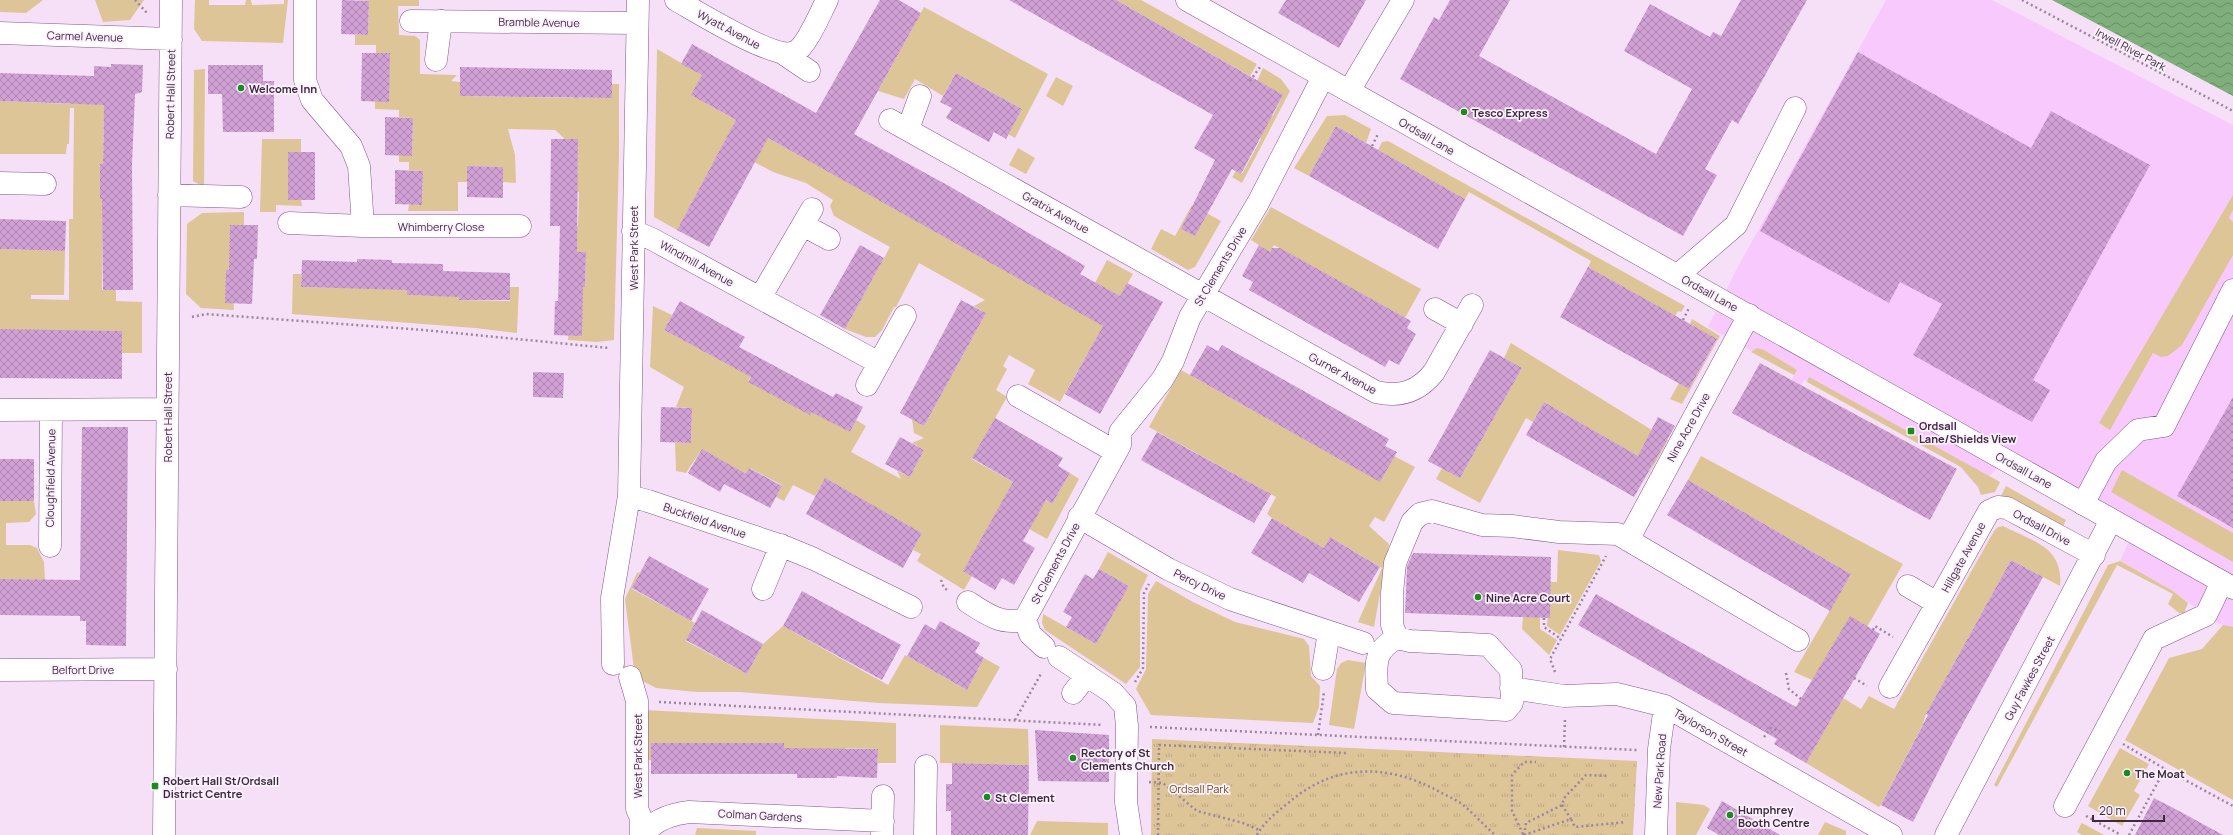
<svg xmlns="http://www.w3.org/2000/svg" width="2233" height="835" viewBox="0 0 2233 835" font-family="Manrope,sans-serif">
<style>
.built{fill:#f8c9fd}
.grass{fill:#ddc598}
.park{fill:url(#park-tufts)}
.water{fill:url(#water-waves)}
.building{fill:url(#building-cross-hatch)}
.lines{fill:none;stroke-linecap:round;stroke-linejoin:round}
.minor-casing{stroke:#86568c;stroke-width:23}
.major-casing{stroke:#86568c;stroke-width:23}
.path{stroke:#9b869e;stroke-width:2.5;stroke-dasharray:2 3;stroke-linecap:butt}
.minor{stroke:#fff;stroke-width:22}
.major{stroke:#fff;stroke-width:22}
.poi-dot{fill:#168e19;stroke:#fcf1fd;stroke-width:1.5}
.labels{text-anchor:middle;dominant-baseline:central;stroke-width:3.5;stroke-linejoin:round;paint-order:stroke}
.street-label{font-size:11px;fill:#3e2941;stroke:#fcf1fd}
.poi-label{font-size:11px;font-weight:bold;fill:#3e2941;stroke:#fcf1fd;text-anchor:start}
.park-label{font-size:11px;fill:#67501f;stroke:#fcf1fd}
</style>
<defs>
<pattern id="park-tufts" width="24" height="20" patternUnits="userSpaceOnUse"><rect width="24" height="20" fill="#ddc598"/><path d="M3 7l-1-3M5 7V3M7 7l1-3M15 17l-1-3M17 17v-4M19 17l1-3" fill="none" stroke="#bfa984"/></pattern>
<pattern id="water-waves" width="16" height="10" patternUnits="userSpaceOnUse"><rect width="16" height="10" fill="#7faf7b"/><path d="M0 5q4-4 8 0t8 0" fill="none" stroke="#698e66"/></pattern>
<pattern id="building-cross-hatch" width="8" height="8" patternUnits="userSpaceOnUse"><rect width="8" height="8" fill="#d1a1d6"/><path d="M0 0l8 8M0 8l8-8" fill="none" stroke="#ab83af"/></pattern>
</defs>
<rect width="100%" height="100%" fill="#f5e0f8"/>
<path class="built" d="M 1886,0 L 1992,0 L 2233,125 L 2233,627 L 2226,627 L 2212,620 L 2173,591 L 2120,561 L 2129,541 L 1998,468 L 1978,487 L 1960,467 L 1804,380 L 1801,385 L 1792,380 L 1794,375 L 1708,327 L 1735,272 Z"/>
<path class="grass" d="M 0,0 L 43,0 L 26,13 L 0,12 Z
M 95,0 L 144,0 L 130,20 L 103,22 Z
M 195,0 L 209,0 L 209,5 L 245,5 L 246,0 L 251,0 L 252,5 L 284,4 L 284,0 L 288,0 L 283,43 L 202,41 L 194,29 Z
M 356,0 L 419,0 L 419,6 L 398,6 L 399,35 L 415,36 L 420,40 L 420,74 L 457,75 L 451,81 L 460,82 L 460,96 L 574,98 L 578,83 L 578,98 L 611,98 L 612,84 L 619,84 L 619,157 L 614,340 L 597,342 L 568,340 L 572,286 L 585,286 L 586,253 L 573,252 L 564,226 L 578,226 L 579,192 L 565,192 L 578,173 L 578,139 L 565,139 L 555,130 L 508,129 L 515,155 L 516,183 L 503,182 L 503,167 L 468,166 L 467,182 L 458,182 L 458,211 L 408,211 L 409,205 L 422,204 L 423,171 L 409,170 L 409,162 L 399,162 L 399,155 L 412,155 L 413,118 L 399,117 L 399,110 L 375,109 L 375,101 L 389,53 L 376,53 L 376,45 L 355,45 L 355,35 L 368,35 L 369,1 Z
M 1116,0 L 1141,0 L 1257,64 L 1250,76 Z
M 924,7 L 1048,74 L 1015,138 L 1008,134 L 1022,109 L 956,73 L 943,96 L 915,79 L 904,99 L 878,91 Z
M 657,49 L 702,75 L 707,104 L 802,157 L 1088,296 L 1107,260 L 1133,274 L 1060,402 L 1028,384 L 1035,370 L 1009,355 L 1003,366 L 1007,369 L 996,390 L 1007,397 L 972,459 L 1052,504 L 1070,473 L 1079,479 L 1047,539 L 1020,524 L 972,576 L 964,590 L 917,561 L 921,554 L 913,550 L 922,533 L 825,479 L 815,496 L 793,485 L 784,501 L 776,497 L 782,485 L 750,468 L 743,480 L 734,468 L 702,449 L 686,473 L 676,471 L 675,443 L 691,443 L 692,408 L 676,407 L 684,387 L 650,367 L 653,306 L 672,315 L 664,330 L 729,365 L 754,370 L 748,381 L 810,414 L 816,403 L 823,417 L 850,432 L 856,420 L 866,426 L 851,452 L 901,479 L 897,471 L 910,477 L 924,450 L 912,443 L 924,438 L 914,433 L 912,419 L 924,426 L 986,313 L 974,306 L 985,300 L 919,263 L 896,307 L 894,307 L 882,330 L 875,337 L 866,337 L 845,329 L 890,247 L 834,216 L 830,206 L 833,200 L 806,183 L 773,172 L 723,145 L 677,230 L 654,217 Z
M 1263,68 L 1281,79 L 1290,91 L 1242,183 L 1232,177 L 1236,171 L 1242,174 L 1261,139 L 1256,135 L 1268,114 L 1273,116 L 1283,95 L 1257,81 Z
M 205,69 L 204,187 L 193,181 L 194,70 Z
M 1056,77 L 1073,86 L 1063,106 L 1046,96 Z
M 105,93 L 103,143 L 115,143 L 115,147 L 103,147 L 103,164 L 100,164 L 100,199 L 103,199 L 102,290 L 116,290 L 116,301 L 142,302 L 142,353 L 122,353 L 122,331 L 0,330 L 0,249 L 65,251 L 64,295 L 31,295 L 31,299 L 69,300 L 69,219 L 73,219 L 74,108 L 70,108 L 69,144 L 67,144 L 66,154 L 0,154 L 0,101 L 70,104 Z
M 1345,115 L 1371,129 L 1366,143 L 1336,126 L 1309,176 L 1294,168 L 1327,116 Z
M 262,139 L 301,139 L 301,152 L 288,152 L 288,200 L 301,200 L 302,206 L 276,205 L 276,212 L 260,212 Z
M 1388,141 L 1685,306 L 1681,312 L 1678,311 L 1675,316 L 1588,267 L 1591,261 L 1469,192 L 1465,199 L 1378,150 L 1382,142 Z
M 1018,148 L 1035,158 L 1026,174 L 1009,165 Z
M 2233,195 L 2233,210 L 2229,218 L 2233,222 L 2233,255 L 2182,345 L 2168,356 L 2161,357 L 2153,353 L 2110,430 L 2099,423 Z
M 1192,205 L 1221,221 L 1195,267 L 1188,270 L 1151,249 L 1161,229 L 1175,236 Z
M 1271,207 L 1421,289 L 1405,318 L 1274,245 L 1270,252 L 1251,240 Z
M 244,212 L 244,225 L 230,225 L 234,310 L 201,308 L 186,294 L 187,224 L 202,213 Z
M 293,274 L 301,274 L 301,287 L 338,288 L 407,279 L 407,295 L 443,296 L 459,286 L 459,300 L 510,301 L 510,287 L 519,287 L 517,333 L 475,328 L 292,314 Z
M 1692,319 L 1720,336 L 1682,404 L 1670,399 L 1679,383 L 1689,389 L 1717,340 L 1690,324 Z
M 1511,343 L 1668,440 L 1644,483 L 1653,465 L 1544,402 L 1533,422 L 1526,418 L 1480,503 L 1436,479 L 1442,468 L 1460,478 L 1522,368 L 1504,358 Z
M 1757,348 L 1764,350 L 1797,370 L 1794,375 L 1751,352 Z
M 1181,370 L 1254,411 L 1394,456 L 1415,467 L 1384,522 L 1375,517 L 1369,526 L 1389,544 L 1374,627 L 1358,622 L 1382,568 L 1330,537 L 1324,548 L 1272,518 L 1267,514 L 1276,497 L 1149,427 Z
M 1809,377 L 2000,482 L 1995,492 L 1981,495 L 1978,487 L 1961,467 L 1807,382 Z
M 1701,456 L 1903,564 L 1867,627 L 1812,680 L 1794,672 L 1851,574 L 1688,480 Z
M 2122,470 L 2233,533 L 2233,562 L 2111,492 Z
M 2006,486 L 2066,520 L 2063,526 L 2014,499 L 2000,498 Z
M 0,501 L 34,501 L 36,514 L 29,522 L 6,523 L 6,545 L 30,545 L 37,548 L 44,562 L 45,580 L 0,579 Z
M 2003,526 C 2032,541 2064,547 2060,586 L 2011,560 L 1926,714 L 1923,724 L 1881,805 L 1879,807 L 1806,763 L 1843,698 L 1861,709 L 1869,696 L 1894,709 L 1994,531 L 1998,527 Z
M 1558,550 L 1599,555 L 1601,561 L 1560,635 L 1547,626 L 1550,582 L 1557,582 Z
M 1108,552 L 1148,575 L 1140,592 L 1140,667 L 1126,684 L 1045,630 L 1042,623 L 1043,614 L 1096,644 L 1129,586 L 1099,569 Z
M 2120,561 L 2173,591 L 2188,603 L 2184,613 L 2179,613 L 2168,604 L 2173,594 L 2117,565 L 1997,787 L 1994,785 L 2108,565 Z
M 640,572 L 632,589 L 695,623 L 686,641 L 747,674 L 763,644 L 783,626 L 888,685 L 905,655 L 967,690 L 984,658 L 1000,667 L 977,707 L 879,703 L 740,692 L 697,692 L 656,688 L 635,677 L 625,599 L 637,573 Z
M 1156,581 L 1193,602 L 1235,622 L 1304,639 L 1309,646 L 1311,676 L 1320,686 L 1319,707 L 1313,723 L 1151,715 L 1136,689 L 1146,669 L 1148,594 Z
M 1523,617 L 1540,617 L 1540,629 L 1557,640 L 1549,655 L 1522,629 Z
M 2223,625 L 2233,627 L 2233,800 L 2125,740 L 2169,658 L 2202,649 Z
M 1348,660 L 1366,663 L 1354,729 L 1329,725 L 1337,669 L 1341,663 Z
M 644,710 L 896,723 L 896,763 L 878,763 L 878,749 L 845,748 L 844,761 L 784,760 L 784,743 L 651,743 L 651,760 L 642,760 Z
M 940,725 L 1028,729 L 1029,765 L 940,763 Z
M 2120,748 L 2149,764 L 2134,791 L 2140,795 L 2122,826 L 2088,806 Z
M 1676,802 L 1704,805 L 1710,809 L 1696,835 L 1676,835 Z
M 1037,821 L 1108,823 L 1108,835 L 1030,835 Z
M 1825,822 L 1846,831 L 1846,835 L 1818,835 Z
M 2082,822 L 2082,823 L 2104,835 L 2082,835 L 2077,832 Z
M 697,828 L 756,831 L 756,835 L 695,835 Z"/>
<path class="park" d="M 1152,739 L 1637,761 L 1633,835 L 1151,835 Z"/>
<path class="water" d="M 2052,0 L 2233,0 L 2233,96 Z"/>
<path class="building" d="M 342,0 L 369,1 L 368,35 L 341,34 Z
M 880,0 L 899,0 L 921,13 L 854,134 L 949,186 L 1085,266 L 1080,274 L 1120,296 L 1127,283 L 1163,302 L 1100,414 L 1065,394 L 1103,326 L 768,138 L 709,247 L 677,230 L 736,120 L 691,95 L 702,75 L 681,64 L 692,44 L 816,113 Z
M 1009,0 L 1116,0 L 1283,95 L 1241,174 L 1232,169 L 1195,236 L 1181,229 L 1215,160 L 1194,148 L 1213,115 Z
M 1286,0 L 1366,0 L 1339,48 L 1278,13 Z
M 1450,0 L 1510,0 L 1479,56 L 1656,154 L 1692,89 L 1624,51 L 1650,4 L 1710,37 L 1713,32 L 1721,36 L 1741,0 L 1807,0 L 1738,124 L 1732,120 L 1705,169 L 1717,175 L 1683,236 L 1400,79 L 1434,17 L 1439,20 Z
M 1858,52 L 2031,148 L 2051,111 L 2150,165 L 2033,380 L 2050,390 L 2032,422 L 1913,355 L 1942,304 L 1900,282 L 1889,303 L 1760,231 Z
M 362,53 L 390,53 L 389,102 L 361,101 Z
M 111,64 L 143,65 L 142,92 L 135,94 L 132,164 L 133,290 L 103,290 L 102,199 L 100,199 L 100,164 L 103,164 L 104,105 L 0,101 L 0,73 L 94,76 L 94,66 L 111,67 Z
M 208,65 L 263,65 L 263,81 L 274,81 L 274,132 L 223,132 L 222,94 L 208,94 Z
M 460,67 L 612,70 L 612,98 L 460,96 Z
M 956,73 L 1022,109 L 1006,139 L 994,132 L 989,142 L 946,118 L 952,108 L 940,102 Z
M 385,117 L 413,118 L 412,156 L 385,155 Z
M 1336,126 L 1465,199 L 1438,249 L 1309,176 Z
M 551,139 L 578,139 L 577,252 L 586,252 L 585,287 L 583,287 L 582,336 L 554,335 L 555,301 L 558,301 L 560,226 L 550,226 Z
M 288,152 L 315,152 L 315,200 L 288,200 Z
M 467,166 L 503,167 L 503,198 L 467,197 Z
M 395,170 L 423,171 L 422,205 L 395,204 Z
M 0,219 L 66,221 L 65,251 L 0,249 Z
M 230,225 L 258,225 L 257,259 L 254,259 L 252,304 L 225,303 L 226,270 L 229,270 Z
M 860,245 L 884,258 L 845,329 L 820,315 Z
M 1259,245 L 1270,252 L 1272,248 L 1280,248 L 1411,321 L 1407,328 L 1416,334 L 1399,365 L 1389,360 L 1385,367 L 1249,290 L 1253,282 L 1242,276 Z
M 357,259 L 392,260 L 392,263 L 443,264 L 443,271 L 510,273 L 510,300 L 459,300 L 459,297 L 407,295 L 407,290 L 301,287 L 302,260 L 357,262 Z
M 1588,267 L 1717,339 L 1689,389 L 1560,317 Z
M 961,300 L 986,313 L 924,426 L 900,413 Z
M 680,301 L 745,337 L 739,347 L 833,397 L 836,393 L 863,407 L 850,432 L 811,412 L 810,415 L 748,382 L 751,377 L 664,330 Z
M 0,329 L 122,331 L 122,379 L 0,378 Z
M 1207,345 L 1218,351 L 1222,345 L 1389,439 L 1385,446 L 1397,452 L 1380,482 L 1190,375 Z
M 1490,350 L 1522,368 L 1460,478 L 1428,461 Z
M 1760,363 L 1957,469 L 1930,520 L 1732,413 Z
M 533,372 L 564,373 L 563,398 L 533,397 Z
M 2233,397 L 2233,528 L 2177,496 Z
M 1544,402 L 1638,456 L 1658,417 L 1675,426 L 1634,497 L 1526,435 Z
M 661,407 L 692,408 L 691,443 L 660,442 Z
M 995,418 L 1063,458 L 1058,466 L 1070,473 L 1052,504 L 1046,500 L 1023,541 L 1035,548 L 1014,585 L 1002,578 L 995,590 L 963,571 L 1013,482 L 972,458 Z
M 82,427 L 128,427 L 126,646 L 86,645 L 86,621 L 80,621 L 80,616 L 0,615 L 0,579 L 80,580 Z
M 1157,432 L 1271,494 L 1254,523 L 1141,460 Z
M 900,437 L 924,450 L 910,477 L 885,464 Z
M 702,449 L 746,474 L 749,468 L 782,486 L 770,508 L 724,484 L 720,492 L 688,473 Z
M 0,459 L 34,459 L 34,501 L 0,501 Z
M 825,478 L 922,533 L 903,568 L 806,514 Z
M 1688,480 L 1851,574 L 1830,611 L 1667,515 Z
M 1272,518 L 1324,548 L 1330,537 L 1380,567 L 1359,602 L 1309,573 L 1303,583 L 1251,553 Z
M 1413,553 L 1551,557 L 1550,618 L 1405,613 L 1407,566 Z
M 649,556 L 709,589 L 691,621 L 632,588 Z
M 2011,560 L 2043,577 L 1954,740 L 1913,822 L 1881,805 L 1928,715 L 1926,714 Z
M 1099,569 L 1129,586 L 1096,644 L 1066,627 L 1072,617 L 1063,612 L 1085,574 L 1093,579 Z
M 802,591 L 901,645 L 882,680 L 783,626 Z
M 1596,594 L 1796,707 L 1850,616 L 1880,634 L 1806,763 L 1774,744 L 1777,739 L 1578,625 Z
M 702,610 L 763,644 L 747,674 L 686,640 Z
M 940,621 L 980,643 L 975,652 L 984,658 L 967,690 L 907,656 L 925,624 L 935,630 Z
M 1035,730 L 1109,735 L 1109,782 L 1038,781 Z
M 651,743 L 784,743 L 784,748 L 878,749 L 877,778 L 837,776 L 837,778 L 797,778 L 797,774 L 651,774 Z
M 952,763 L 1029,765 L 1028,835 L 951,835 L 951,811 L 946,811 L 946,784 L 952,784 Z
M 2154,798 L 2179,811 L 2223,835 L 2135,835 Z
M 1722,801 L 1780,835 L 1719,835 L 1707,828 Z"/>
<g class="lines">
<g class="minor-casing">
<path id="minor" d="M 305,0 L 305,80 L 312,100 L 351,146 L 359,166 L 363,226
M 676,0 C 696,11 776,61 795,52 C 806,47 821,12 827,0
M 411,21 L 637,23
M 0,33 L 171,39
M 784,54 L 809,71
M 436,60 L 441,21
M 1349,91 L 1403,0
M 890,120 L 1376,392 C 1401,398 1419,391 1434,372 L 1472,305
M 908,129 L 920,96
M 0,183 L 45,184
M 169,195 L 241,197
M 289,223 L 363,226 L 520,226
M 803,225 L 829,239
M 633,231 L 652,239 L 879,363
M 1678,275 L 1736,225 L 1795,108
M 760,298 L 812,209
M 1435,309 L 1462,324
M 867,385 L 905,316
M 1018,396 L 1116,452
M 0,410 L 167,409
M 629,496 L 648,501 L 785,547 L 814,559 L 911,607
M 2083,504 L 2106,461 L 2138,430 L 2164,426 L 2233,290
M 1079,517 L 1168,569 L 1230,599 L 1363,643
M 1628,540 L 1749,315
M 50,546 L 51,411
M 1908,586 L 1937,603
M 763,589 L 781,545
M 968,602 C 986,614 1003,626 1025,619 L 1120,445 L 1120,432 L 1162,380 L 1173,361 L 1190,317 L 1258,203 L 1323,77
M 1025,619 L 1030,634 L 1044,647
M 1397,638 C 1373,651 1376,664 1377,689 L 1393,703 L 1506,710 L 1512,703 L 1511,670 L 1488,645 L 1410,641 L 1397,638 L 1392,625 L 1392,593 L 1395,563 L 1412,522 L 1420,514 L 1432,511 L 1482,525 L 1512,526 L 1559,532 L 1618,534 L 1798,640
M 1059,657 L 1113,693 L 1125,706 L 1127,726 L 1126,802 L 1131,835
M 613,664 L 612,598 L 629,496 L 638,0
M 1323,669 L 1329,632
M 0,670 L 166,669
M 630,677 L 637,701 L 637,809 L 641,818 L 641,835
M 1890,687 L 1989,511 L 1998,507 L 2007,508 L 2094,555
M 1511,688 L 1564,696 L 1617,694 L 1665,706 L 1891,835
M 1073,693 L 1087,675
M 2065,806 L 2154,639 L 2206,615 L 2222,582
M 164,835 L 171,0
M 644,835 C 653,820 673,814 689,812 L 883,821
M 882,835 L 883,796
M 925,835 L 926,766
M 1656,835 L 1659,749 L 1665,706
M 1946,835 L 2111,520"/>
</g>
<g class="major-casing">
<path id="major" d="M 1187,0 L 2233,588"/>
</g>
<path class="path" d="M 135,0 L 147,13
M 2022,0 L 2233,111
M 1250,81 L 1260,67
M 1372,146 L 1378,134
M 192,317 L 206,314 L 424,330 L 609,348
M 1683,320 L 1689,308
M 941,580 L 944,588 L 949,591
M 1544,618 L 1544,627 L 1561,639
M 1873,630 L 1875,626 L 1893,637
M 1555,672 L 1550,659 L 1606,556
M 1786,673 L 1789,689 L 1801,699
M 1854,678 L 1867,686
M 1135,682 L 1143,668 L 1144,593 L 1149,584
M 659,702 L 1103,725
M 1015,720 L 1042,672
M 1150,727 L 1637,750
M 1318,735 L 1324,692
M 1764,737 L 1771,728 L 1781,732
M 2123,744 L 2165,769
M 1564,747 L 1565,719
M 1149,782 L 1163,783 L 1197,811 L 1243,823 L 1259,830
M 1562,805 L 1571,819
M 2086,816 L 2121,835
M 1523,834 L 1512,811 L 1512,775 L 1524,762 L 1536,762
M 1158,835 L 1159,745 L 1346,753
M 1257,835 C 1265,820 1280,810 1293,799 C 1339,762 1391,765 1440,792 C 1447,796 1455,799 1462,804 C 1473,813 1484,825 1495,835
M 1524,835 L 1526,823 L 1562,805 L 1564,798 L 1586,775 L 1609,776
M 1524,835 L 1571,819 L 1575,827 L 1626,822
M 2129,835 L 2165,769 L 2233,806"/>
<use href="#minor" class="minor"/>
<use href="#major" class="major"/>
</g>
<g class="poi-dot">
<circle cx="241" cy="88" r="4"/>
<circle cx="1464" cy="112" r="4"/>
<rect x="1907" y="427" width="8" height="8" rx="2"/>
<circle cx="1478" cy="597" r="4"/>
<circle cx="1073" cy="758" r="4"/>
<circle cx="2127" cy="773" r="4"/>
<rect x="151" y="782" width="8" height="8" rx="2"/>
<circle cx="987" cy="797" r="4"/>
<circle cx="1730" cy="815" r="4"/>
</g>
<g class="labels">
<g class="street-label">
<text transform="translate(539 22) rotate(1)">Bramble Avenue</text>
<text transform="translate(729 29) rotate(28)">Wyatt Avenue</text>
<text transform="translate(85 36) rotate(2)">Carmel Avenue</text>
<text transform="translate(2131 49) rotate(28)">Irwell River Park</text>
<text transform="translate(170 94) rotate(-89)">Robert Hall Street</text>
<text transform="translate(1427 136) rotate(30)">Ordsall Lane</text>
<text transform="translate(1056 212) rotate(29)">Gratrix Avenue</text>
<text x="441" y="226">Whimberry Close</text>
<text transform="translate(633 248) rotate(-90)">West Park Street</text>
<text transform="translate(697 263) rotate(29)">Windmill Avenue</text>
<text transform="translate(1220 266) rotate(-59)">St Clements Drive</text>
<text transform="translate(1710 293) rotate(29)">Ordsall Lane</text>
<text transform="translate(1343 373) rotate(28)">Gurner Avenue</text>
<text transform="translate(167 417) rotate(-90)">Robert Hall Street</text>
<text transform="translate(1688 427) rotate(-61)">Nine Acre Drive</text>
<text transform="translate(2024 470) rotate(29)">Ordsall Lane</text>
<text transform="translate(50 478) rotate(-89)">Cloughfield Avenue</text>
<text transform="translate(705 520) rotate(19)">Buckfield Avenue</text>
<text transform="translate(2042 527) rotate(28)">Ordsall Drive</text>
<text transform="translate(1963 557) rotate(-61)">Hillgate Avenue</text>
<text transform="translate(1055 563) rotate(-62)">St Clements Drive</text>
<text transform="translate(1200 584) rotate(26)">Percy Drive</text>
<text x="83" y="669">Belfort Drive</text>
<text transform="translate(2029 678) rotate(-62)">Guy Fawkes Street</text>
<text transform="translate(1711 732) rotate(30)">Taylorson Street</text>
<text transform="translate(637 756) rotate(-90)">West Park Street</text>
<text transform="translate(1659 771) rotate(-86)">New Park Road</text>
<text transform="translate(760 815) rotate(3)">Colman Gardens</text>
</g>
<g class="poi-label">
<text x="249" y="88">Welcome Inn</text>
<text x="1472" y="112">Tesco Express</text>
<text x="1919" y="425">Ordsall<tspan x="1919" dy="13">Lane/Shields View</tspan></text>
<text x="1486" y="597">Nine Acre Court</text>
<text x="1081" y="752">Rectory of St<tspan x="1081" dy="13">Clements Church</tspan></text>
<text x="2135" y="773">The Moat</text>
<text x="163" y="780">Robert Hall St/Ordsall<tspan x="163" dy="13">District Centre</tspan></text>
<text x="995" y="797">St Clement</text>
<text x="1738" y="809">Humphrey<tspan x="1738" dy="13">Booth Centre</tspan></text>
</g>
<g class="park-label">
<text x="1199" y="788">Ordsall Park</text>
</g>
</g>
<path d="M2093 815v6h71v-6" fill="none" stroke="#3e2941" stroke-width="2"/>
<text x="2099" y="815" font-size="12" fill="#3e2941" stroke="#fcf1fd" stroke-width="3" paint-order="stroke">20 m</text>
</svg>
